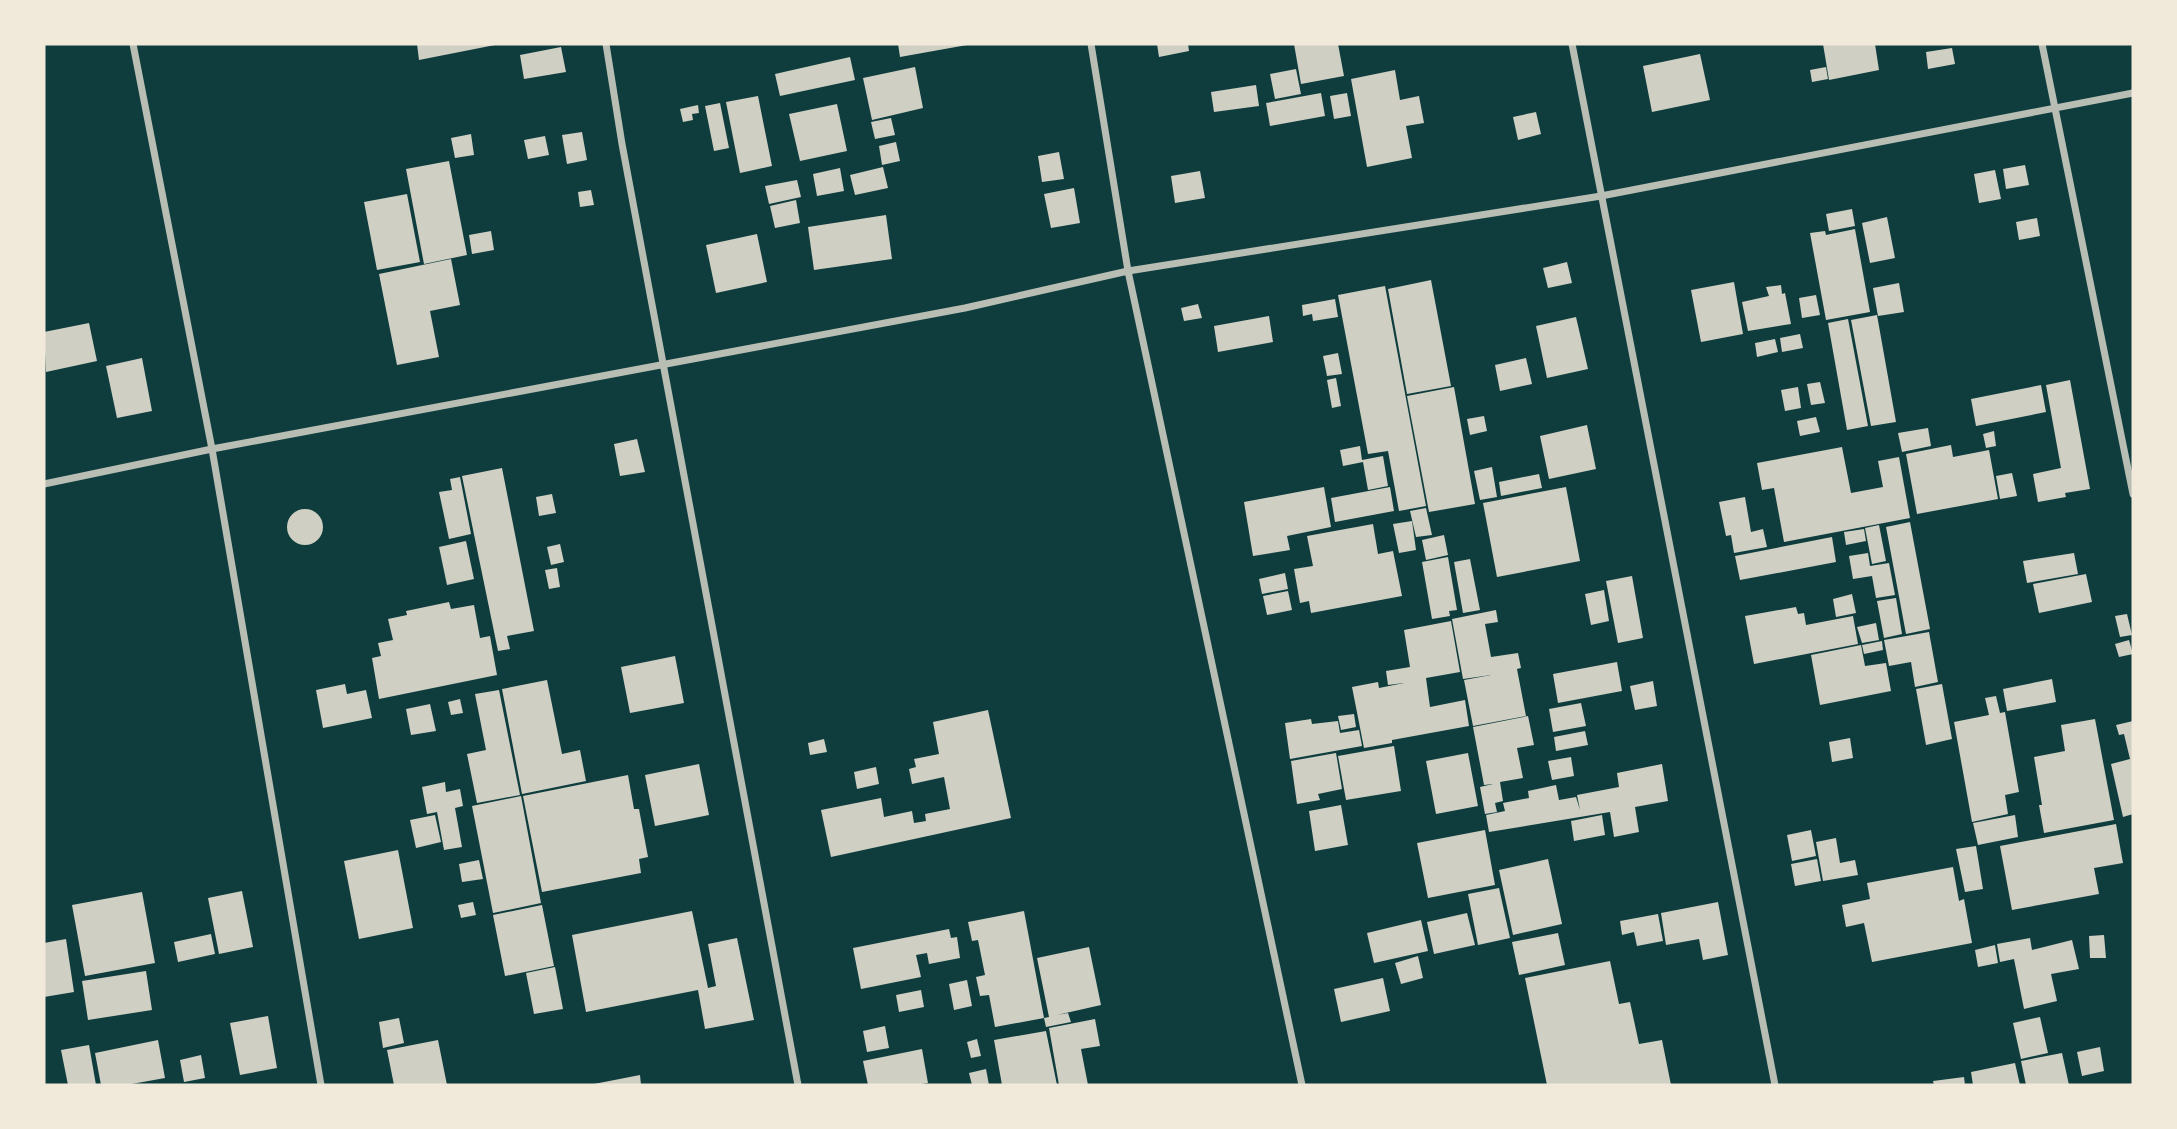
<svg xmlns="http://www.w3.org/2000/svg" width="2177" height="1129" viewBox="0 0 2177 1129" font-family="Poppins,sans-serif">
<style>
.building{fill:#cfcfc3}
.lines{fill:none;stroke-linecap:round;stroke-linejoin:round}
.minor{stroke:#b8beb3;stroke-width:7}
</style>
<rect width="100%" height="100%" fill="#0f3d3e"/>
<path class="building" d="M 417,44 L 495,44 L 495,45 L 419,60 Z
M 898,44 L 967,44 L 967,45 L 900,57 Z
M 1157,44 L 1188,44 L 1189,51 L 1159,57 Z
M 1294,44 L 1338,44 L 1344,76 L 1301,84 Z
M 1823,44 L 1875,44 L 1879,70 L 1829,80 Z
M 561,47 L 566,72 L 524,79 L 520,55 Z
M 1952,48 L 1955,64 L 1928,69 L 1926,52 Z
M 1700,54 L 1710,100 L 1652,112 L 1643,66 Z
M 850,57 L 855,80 L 780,96 L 775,74 Z
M 915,67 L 923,108 L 872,120 L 863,78 Z
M 1826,67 L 1828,79 L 1812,82 L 1810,70 Z
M 1296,69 L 1301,94 L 1275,99 L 1270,74 Z
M 1395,70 L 1400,100 L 1419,96 L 1424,123 L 1406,126 L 1412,158 L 1367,167 L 1351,79 Z
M 1256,85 L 1259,106 L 1214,112 L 1211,92 Z
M 1321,93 L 1325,116 L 1270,126 L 1266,103 Z
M 1347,93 L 1351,116 L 1334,119 L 1330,96 Z
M 758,96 L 772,166 L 740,173 L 726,102 Z
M 720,103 L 729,148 L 714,151 L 705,106 Z
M 837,104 L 847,151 L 800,161 L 789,114 Z
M 698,105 L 699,113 L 692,114 L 693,120 L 683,122 L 680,109 Z
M 1536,112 L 1541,134 L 1518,140 L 1513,117 Z
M 891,118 L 895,135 L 875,139 L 871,122 Z
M 582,132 L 587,160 L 567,164 L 562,135 Z
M 471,134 L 474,155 L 455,158 L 451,138 Z
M 545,136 L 549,155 L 528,159 L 524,140 Z
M 896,142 L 900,161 L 882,165 L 879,146 Z
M 1059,152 L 1064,179 L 1042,182 L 1038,156 Z
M 449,161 L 467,255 L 424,264 L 406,169 Z
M 2025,165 L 2029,185 L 2006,189 L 2003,169 Z
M 883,167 L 888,188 L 855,195 L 850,175 Z
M 840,168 L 844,191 L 817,196 L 813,174 Z
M 1995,170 L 2001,199 L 1979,203 L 1974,174 Z
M 1200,171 L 1205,198 L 1175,203 L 1171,176 Z
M 797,180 L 801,197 L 769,204 L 765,186 Z
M 1074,188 L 1080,223 L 1051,228 L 1044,194 Z
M 591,190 L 594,205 L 580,207 L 578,192 Z
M 407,194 L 420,262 L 377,270 L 364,202 Z
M 796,200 L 800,223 L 775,228 L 770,206 Z
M 1852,209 L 1855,226 L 1829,231 L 1826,214 Z
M 886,215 L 892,259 L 814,270 L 808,227 Z
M 1887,217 L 1895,258 L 1870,263 L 1862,223 Z
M 2037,218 L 2040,236 L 2019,240 L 2016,222 Z
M 1855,229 L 1870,312 L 1826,320 L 1810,233 L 1825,231 L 1826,235 Z
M 491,231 L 494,250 L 472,254 L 469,235 Z
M 757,234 L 767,282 L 716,293 L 706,245 Z
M 451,259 L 460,305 L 430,311 L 439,357 L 397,365 L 379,274 Z
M 1567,262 L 1572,283 L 1548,288 L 1543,268 Z
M 1431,280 L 1451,386 L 1407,394 L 1388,289 Z
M 1734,282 L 1743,334 L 1701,342 L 1691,290 Z
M 1899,283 L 1904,312 L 1878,316 L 1873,288 Z
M 1781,285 L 1782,294 L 1785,293 L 1791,324 L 1748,331 L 1742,302 L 1769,296 L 1766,287 Z
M 1385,286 L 1426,506 L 1399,511 L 1388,451 L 1368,454 L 1338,295 Z
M 1816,295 L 1820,315 L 1802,318 L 1799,298 Z
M 1335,299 L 1338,317 L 1313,321 L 1312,314 L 1303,316 L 1302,305 Z
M 1198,304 L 1202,318 L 1184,321 L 1181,308 Z
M 1877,315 L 1896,422 L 1871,426 L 1851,320 Z
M 1269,316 L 1273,342 L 1218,352 L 1214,326 Z
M 1576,317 L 1588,369 L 1547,378 L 1536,326 Z
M 1848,319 L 1868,426 L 1847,430 L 1828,323 Z
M 89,323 L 97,361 L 46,372 L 44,332 Z
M 1800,334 L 1803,348 L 1782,352 L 1780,338 Z
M 1775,339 L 1778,352 L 1757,357 L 1755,343 Z
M 1338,353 L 1342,374 L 1327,376 L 1323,356 Z
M 142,358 L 152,411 L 117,418 L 106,366 Z
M 1526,358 L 1532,384 L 1500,391 L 1495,365 Z
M 1336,378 L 1341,406 L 1332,408 L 1327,380 Z
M 2070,380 L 2090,489 L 2065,493 L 2066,497 L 2038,502 L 2033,474 L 2061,468 L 2046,385 Z
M 1820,382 L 1825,403 L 1811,405 L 1807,384 Z
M 2041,385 L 2046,412 L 1976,426 L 1971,399 Z
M 1454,387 L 1475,504 L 1429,512 L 1407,396 Z
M 1798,387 L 1801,408 L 1785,411 L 1781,390 Z
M 1484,416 L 1487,431 L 1470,435 L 1467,419 Z
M 1816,417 L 1820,432 L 1800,436 L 1797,421 Z
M 1587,425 L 1596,469 L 1549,479 L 1540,436 Z
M 1928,428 L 1931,446 L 1902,452 L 1898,433 Z
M 1994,431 L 1996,446 L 1986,448 L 1983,434 Z
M 637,439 L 645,472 L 620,476 L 614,444 Z
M 1951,445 L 1953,457 L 1989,450 L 1998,499 L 1917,514 L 1906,454 Z
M 1360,446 L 1362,460 L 1383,456 L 1388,486 L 1368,490 L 1363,462 L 1343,466 L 1340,450 Z
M 1842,447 L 1851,493 L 1883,487 L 1878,461 L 1899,457 L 1910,518 L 1784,542 L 1774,488 L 1762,490 L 1757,463 Z
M 1492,467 L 1497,497 L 1480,500 L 1474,471 Z
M 502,468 L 534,631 L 507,636 L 510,649 L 498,651 L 462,476 Z
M 2012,473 L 2017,496 L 2000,499 L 1996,476 Z
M 1539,474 L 1542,488 L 1501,496 L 1499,482 Z
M 460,477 L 471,534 L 449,539 L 439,492 L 452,490 L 450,479 Z
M 1324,487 L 1331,527 L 1287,536 L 1290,550 L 1253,556 L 1244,502 Z
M 1390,487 L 1394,511 L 1335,522 L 1331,498 Z
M 1566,487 L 1580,561 L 1497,577 L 1483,503 Z
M 552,494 L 556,513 L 539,516 L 536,497 Z
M 1745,497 L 1751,532 L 1763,529 L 1767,547 L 1734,553 L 1731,535 L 1726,536 L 1719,502 Z
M 1426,508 L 1432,535 L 1416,537 L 1410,511 Z
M287 527a18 18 0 1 1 36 0a18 18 0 1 1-36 0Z
M 1412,521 L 1416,550 L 1399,553 L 1393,524 Z
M 1910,522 L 1930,629 L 1906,634 L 1886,527 Z
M 1373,524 L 1378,554 L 1393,551 L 1402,596 L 1311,613 L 1309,601 L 1300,603 L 1294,569 L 1313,566 L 1307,536 Z
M 1879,525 L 1886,561 L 1872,564 L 1865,528 Z
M 1864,529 L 1866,541 L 1846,545 L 1844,532 Z
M 1444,535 L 1448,555 L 1426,560 L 1422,540 Z
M 1832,537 L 1836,562 L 1740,580 L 1735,556 Z
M 466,541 L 474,579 L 447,585 L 439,547 Z
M 560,544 L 564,562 L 551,565 L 547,547 Z
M 1868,553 L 1870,566 L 1889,563 L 1895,595 L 1876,598 L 1872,576 L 1853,579 L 1849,556 Z
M 2074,553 L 2078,574 L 2027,583 L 2023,561 Z
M 1448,557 L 1457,610 L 1449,611 L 1450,616 L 1432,619 L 1422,562 Z
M 1470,559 L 1480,610 L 1463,613 L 1454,562 Z
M 557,568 L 560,587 L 549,589 L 545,570 Z
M 1285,573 L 1288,589 L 1262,594 L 1259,579 Z
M 2086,574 L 2092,602 L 2039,613 L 2033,584 Z
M 1632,576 L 1643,638 L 1618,643 L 1606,581 Z
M 1604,590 L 1609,621 L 1591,625 L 1585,594 Z
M 1288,591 L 1292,610 L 1267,615 L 1263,596 Z
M 1852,594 L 1856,613 L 1836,617 L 1833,599 Z
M 1896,598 L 1902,634 L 1884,638 L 1877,601 Z
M 449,602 L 451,609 L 474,605 L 480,638 L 490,636 L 497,675 L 379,699 L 372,658 L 381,656 L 378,643 L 393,640 L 388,619 L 407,615 L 406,611 Z
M 1796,607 L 1798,614 L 1804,613 L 1806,625 L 1853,616 L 1858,644 L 1754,664 L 1745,616 Z
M 1496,610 L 1498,622 L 1485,624 L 1491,657 L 1518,653 L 1521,668 L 1517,669 L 1526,716 L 1473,726 L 1464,680 L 1491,675 L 1463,679 L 1452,619 Z
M 2127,614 L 2132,635 L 2120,637 L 2115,616 Z
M 1451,621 L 1460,672 L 1426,678 L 1430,707 L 1465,700 L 1469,726 L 1392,740 L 1392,743 L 1364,748 L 1352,687 L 1378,682 L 1379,688 L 1404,683 L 1388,685 L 1386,671 L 1410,667 L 1404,630 Z
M 1876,623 L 1879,640 L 1862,643 L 1857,627 Z
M 1929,632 L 1938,682 L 1915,687 L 1911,662 L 1889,666 L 1884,640 Z
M 2129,640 L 2133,654 L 2119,657 L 2115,644 Z
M 1882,641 L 1883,650 L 1864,654 L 1862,645 Z
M 1861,645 L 1865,666 L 1886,663 L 1891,691 L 1820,705 L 1811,655 Z
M 675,656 L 684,703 L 630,713 L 621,667 Z
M 1617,662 L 1622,691 L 1558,703 L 1553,674 Z
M 2052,679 L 2056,702 L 2007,711 L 2003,689 Z
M 547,680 L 562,754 L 580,750 L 586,781 L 522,794 L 502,689 Z
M 1653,681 L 1657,706 L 1635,710 L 1630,686 Z
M 345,684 L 347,694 L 366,690 L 372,718 L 323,728 L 316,690 Z
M 1942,684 L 1952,739 L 1926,745 L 1916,689 Z
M 499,690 L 520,795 L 477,803 L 467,754 L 486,750 L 475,694 Z
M 1996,696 L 2000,713 L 2005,712 L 2019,792 L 2005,795 L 2008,814 L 1972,822 L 1954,722 L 1989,715 L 1985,698 Z
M 460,699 L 463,713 L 451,715 L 448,702 Z
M 1581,703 L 1586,726 L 1553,732 L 1549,709 Z
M 430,704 L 436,731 L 411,735 L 406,709 Z
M 988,710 L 1011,818 L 831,857 L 821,810 L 881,798 L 884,817 L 912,811 L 914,823 L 926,821 L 925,814 L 950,809 L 944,777 L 912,784 L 909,769 L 916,767 L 914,759 L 939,754 L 933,722 Z
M 1354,714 L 1356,727 L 1341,730 L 1338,716 Z
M 1528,716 L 1534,745 L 1517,748 L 1523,778 L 1500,782 L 1503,801 L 1495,803 L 1497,812 L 1485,814 L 1480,787 L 1493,784 L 1484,785 L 1473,727 Z
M 1311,719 L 1312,724 L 1338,721 L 1340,733 L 1359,730 L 1362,746 L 1290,759 L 1285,723 Z
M 2095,719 L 2114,820 L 2044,833 L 2039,805 L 2042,805 L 2034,757 L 2065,751 L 2061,725 Z
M 2133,721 L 2133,814 L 2123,817 L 2111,764 L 2130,759 L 2124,734 L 2119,735 L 2116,725 Z
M 1585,731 L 1588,745 L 1556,751 L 1554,737 Z
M 1850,738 L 1853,758 L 1832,762 L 1829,742 Z
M 824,739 L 827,752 L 810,755 L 808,743 Z
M 1394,746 L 1401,791 L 1346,800 L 1338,756 Z
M 1336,753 L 1342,789 L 1318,794 L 1320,800 L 1297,804 L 1291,761 Z
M 1468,753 L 1478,806 L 1436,814 L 1426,761 Z
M 1571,757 L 1574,776 L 1552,780 L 1548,761 Z
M 699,764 L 709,815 L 655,826 L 645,775 Z
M 1662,764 L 1668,801 L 1635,807 L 1639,832 L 1614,837 L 1610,812 L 1489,832 L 1486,815 L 1505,811 L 1503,803 L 1529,798 L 1528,791 L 1556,785 L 1559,800 L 1576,797 L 1580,810 L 1577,795 L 1619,787 L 1617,773 Z
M 876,767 L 879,784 L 857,789 L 854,772 Z
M 628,775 L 634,809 L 639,809 L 648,857 L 639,859 L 641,873 L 542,892 L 523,796 Z
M 445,782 L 446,792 L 460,789 L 463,806 L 455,808 L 462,847 L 444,850 L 437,812 L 427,814 L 422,787 Z
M 521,796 L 541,903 L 493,913 L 472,806 Z
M 1341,805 L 1348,845 L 1315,851 L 1309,811 Z
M 435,815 L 441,842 L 416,848 L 410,820 Z
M 1602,815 L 1605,835 L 1574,841 L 1571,821 Z
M 2015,815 L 2018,837 L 1978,845 L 1973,823 Z
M 2116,824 L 2123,863 L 2094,868 L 2099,894 L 2012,910 L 2000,846 Z
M 1485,830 L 1495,885 L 1428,898 L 1417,843 Z
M 1811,830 L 1816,856 L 1792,861 L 1787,835 Z
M 1836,838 L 1840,863 L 1855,860 L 1858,875 L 1823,881 L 1816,842 Z
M 1976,846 L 1983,889 L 1965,892 L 1956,849 Z
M 398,850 L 413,928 L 359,939 L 344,861 Z
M 1548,859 L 1562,924 L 1513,935 L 1499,870 Z
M 1817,859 L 1821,881 L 1795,886 L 1791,864 Z
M 479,860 L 483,879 L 462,882 L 459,864 Z
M 1953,867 L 1959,901 L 1964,899 L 1972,943 L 1872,962 L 1864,923 L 1846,927 L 1842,905 L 1870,899 L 1867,883 Z
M 1499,888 L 1510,938 L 1478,945 L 1468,894 Z
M 242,891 L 253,947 L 219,954 L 208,898 Z
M 142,892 L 155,963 L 85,976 L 72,905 Z
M 473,902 L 476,915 L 461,918 L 458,905 Z
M 1718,902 L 1728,955 L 1703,960 L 1699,939 L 1666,945 L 1661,913 Z
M 542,905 L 554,966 L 505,976 L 493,915 Z
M 692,911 L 708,988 L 716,986 L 708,944 L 737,938 L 754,1020 L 705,1029 L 698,990 L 586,1012 L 572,935 Z
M 1024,911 L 1044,1018 L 995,1027 L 989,995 L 980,996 L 976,977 L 985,975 L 978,940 L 972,941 L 968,922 Z
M 1467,913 L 1475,945 L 1434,954 L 1427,922 Z
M 1658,914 L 1663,941 L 1637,946 L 1634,932 L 1622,935 L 1620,921 Z
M 1421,920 L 1428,951 L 1374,963 L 1367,933 Z
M 949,929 L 951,938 L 957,937 L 960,958 L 929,964 L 927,953 L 916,955 L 921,977 L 861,989 L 853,948 Z
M 1558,933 L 1565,965 L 1519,975 L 1512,942 Z
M 211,934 L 215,954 L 178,962 L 174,942 Z
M 2104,935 L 2106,958 L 2090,958 L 2089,936 Z
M 2030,938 L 2032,950 L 2072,940 L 2079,969 L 2051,974 L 2057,1001 L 2024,1009 L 2014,959 L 2000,962 L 1997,944 Z
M 66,939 L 74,992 L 44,997 L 44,943 Z
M 1995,945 L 1998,963 L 1978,967 L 1975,950 Z
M 1089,947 L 1101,1005 L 1057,1015 L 1068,1013 L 1071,1022 L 1046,1027 L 1044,1018 L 1049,1017 L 1037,958 Z
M 1418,956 L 1423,978 L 1401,984 L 1395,963 Z
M 1610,961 L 1619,1004 L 1630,1002 L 1639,1044 L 1662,1040 L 1671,1085 L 1547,1085 L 1525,978 Z
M 555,967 L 563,1009 L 534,1014 L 526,973 Z
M 146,971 L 152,1010 L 88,1020 L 82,981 Z
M 1383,978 L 1390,1011 L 1341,1022 L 1334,989 Z
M 967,980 L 972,1006 L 954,1010 L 949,984 Z
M 921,990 L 924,1007 L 899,1012 L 896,995 Z
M 268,1016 L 277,1068 L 240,1075 L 230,1023 Z
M 2040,1017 L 2048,1053 L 2021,1059 L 2013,1023 Z
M 399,1018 L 404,1043 L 383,1048 L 379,1022 Z
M 1095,1019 L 1100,1046 L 1081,1049 L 1088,1085 L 1059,1085 L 1049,1028 Z
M 885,1026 L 889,1048 L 867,1052 L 863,1031 Z
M 1046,1031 L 1057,1085 L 1002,1085 L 994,1040 Z
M 977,1039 L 981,1056 L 971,1058 L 967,1042 Z
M 158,1040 L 165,1078 L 126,1085 L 101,1085 L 95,1053 Z
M 438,1040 L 447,1085 L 394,1085 L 387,1050 Z
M 89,1045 L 96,1085 L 68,1085 L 61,1050 Z
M 2100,1047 L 2104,1071 L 2082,1076 L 2077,1052 Z
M 922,1049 L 928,1083 L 915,1085 L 868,1085 L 863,1061 Z
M 2062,1053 L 2069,1085 L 2026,1085 L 2021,1061 Z
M 201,1055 L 205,1078 L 184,1082 L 180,1060 Z
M 2015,1063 L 2020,1085 L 1973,1085 L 1971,1072 Z
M 986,1069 L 989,1085 L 972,1085 L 969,1073 Z
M 640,1075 L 641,1085 L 594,1085 L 594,1084 Z
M 1964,1077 L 1965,1085 L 1934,1085 L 1933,1081 Z"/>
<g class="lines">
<path class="minor" d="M 133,44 L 212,449 L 321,1085
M 606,44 L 622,144 L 798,1085
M 1091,44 L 1128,271 L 1302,1085
M 1572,44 L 1775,1085
M 2042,44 L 2133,494
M 44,484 L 212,449 L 965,308 L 1128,271 L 1601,196 L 2133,93"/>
</g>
<rect width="2177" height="1129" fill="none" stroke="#f1e9da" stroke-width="91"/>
</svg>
